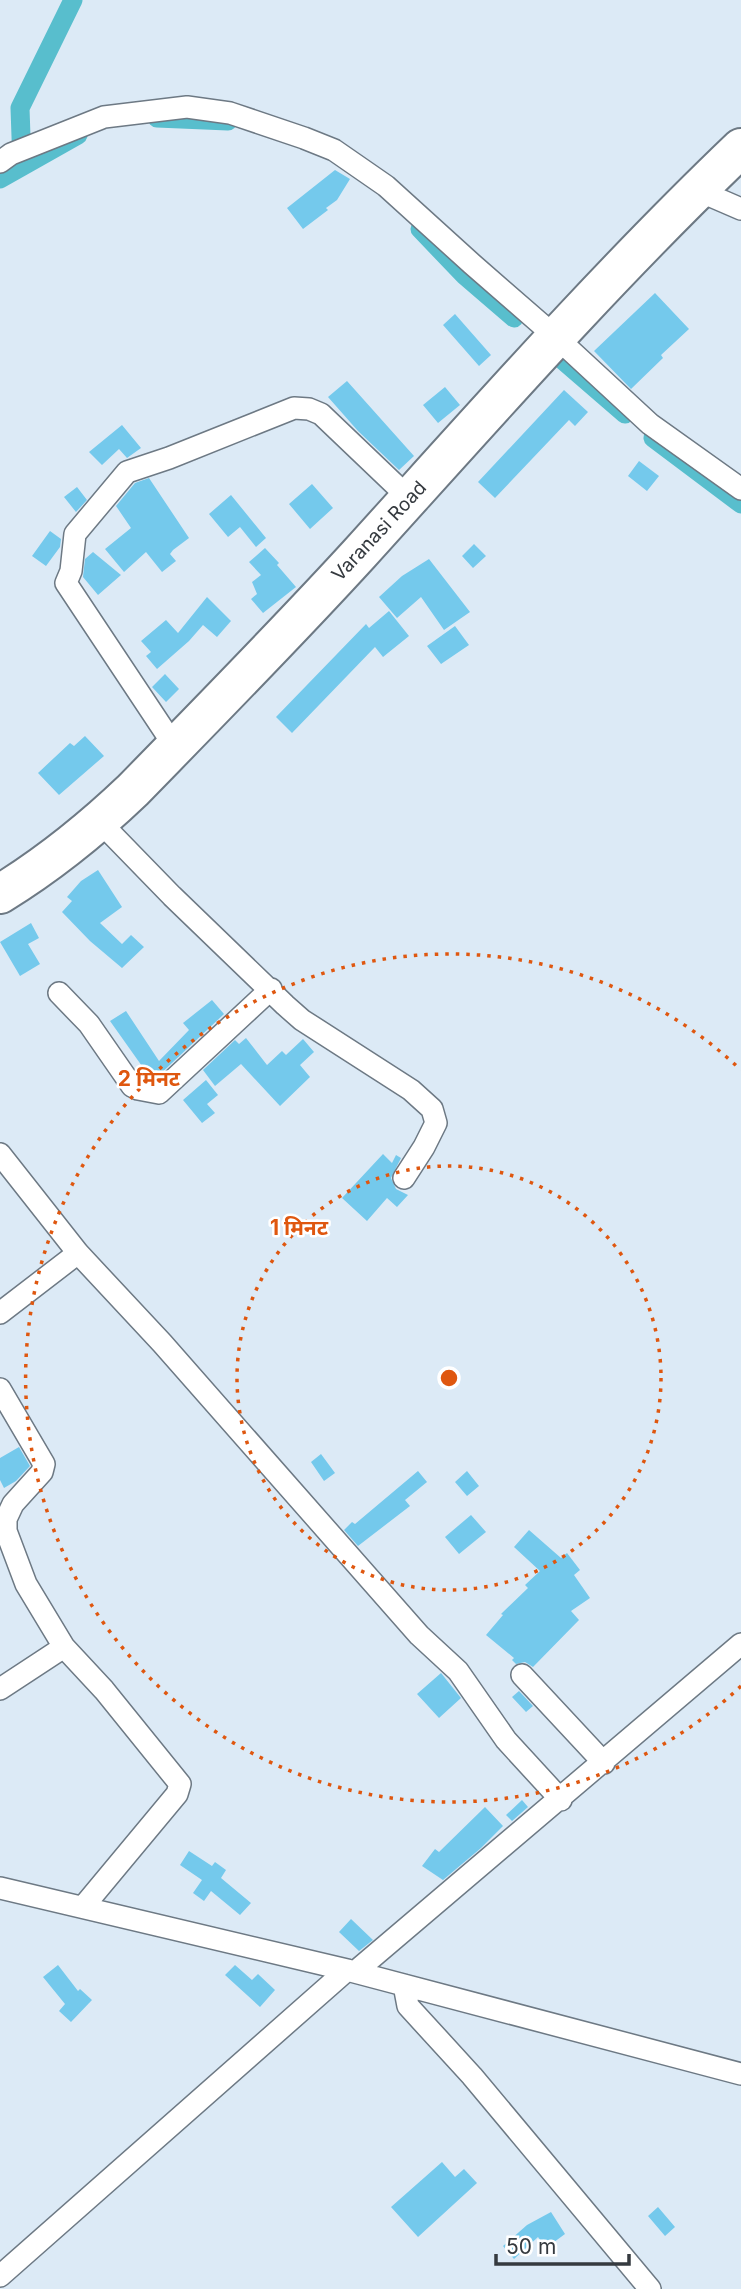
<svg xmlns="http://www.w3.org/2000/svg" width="741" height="2289" viewBox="0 0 741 2289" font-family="Inter,'Noto Sans Devanagari',sans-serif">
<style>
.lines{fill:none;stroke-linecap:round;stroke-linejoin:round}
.canal{stroke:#58becd;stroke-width:19}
.building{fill:#74c9ec}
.street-casing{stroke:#6d7984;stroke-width:24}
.highway-casing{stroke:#6d7984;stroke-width:42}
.street{stroke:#fff;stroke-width:21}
.highway{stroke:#fff;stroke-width:38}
.ring{fill:none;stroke:#df570f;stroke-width:3.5;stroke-dasharray:3.5 7}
.labels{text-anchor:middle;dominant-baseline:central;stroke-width:5;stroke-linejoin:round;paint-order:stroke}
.street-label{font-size:19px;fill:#353a3f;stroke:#fff}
.centre{fill:#df570f;stroke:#fff;stroke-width:3.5}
.ring-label{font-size:21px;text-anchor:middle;font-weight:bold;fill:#df570f;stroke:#fff;stroke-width:5;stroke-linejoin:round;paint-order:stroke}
</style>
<rect width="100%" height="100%" fill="#dceaf6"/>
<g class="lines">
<path class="canal" d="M 157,118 L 228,121
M 22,165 L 20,108 L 73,0
M 0,179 L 78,135
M 420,229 L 464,275 L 514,318
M 559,357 L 625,414
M 653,438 L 741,504"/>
</g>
<path class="building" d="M 335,170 L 350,179 L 337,200 L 326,208 L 328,210 L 303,229 L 287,208 Z
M 655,293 L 689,329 L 661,355 L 663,358 L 631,389 L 594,351 Z
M 455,314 L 491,355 L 479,366 L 443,325 Z
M 347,381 L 414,456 L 399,470 L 358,431 L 328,397 Z
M 445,387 L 460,405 L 438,423 L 423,405 Z
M 564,390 L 588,412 L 575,426 L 569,420 L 495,498 L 478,482 Z
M 122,425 L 141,448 L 127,458 L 119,449 L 102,465 L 89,452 Z
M 639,461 L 659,476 L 647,491 L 628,476 Z
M 149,478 L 189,538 L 173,550 L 170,554 L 176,561 L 162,572 L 146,552 L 124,572 L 105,549 L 131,528 L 116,506 L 135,483 Z
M 312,484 L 333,508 L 310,529 L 289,504 Z
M 77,487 L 87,500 L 76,512 L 64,497 Z
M 231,495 L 266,538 L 256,547 L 240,527 L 228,537 L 209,514 Z
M 50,531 L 61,539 L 60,547 L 46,566 L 32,556 Z
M 474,544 L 486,556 L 473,568 L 462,556 Z
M 265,548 L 279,563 L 277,565 L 296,587 L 263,613 L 251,599 L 257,594 L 252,582 L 261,575 L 249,562 Z
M 93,552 L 121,575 L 98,595 L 83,577 L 85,559 Z
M 429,559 L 470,612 L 444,630 L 421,597 L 397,618 L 379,597 L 402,576 Z
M 207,597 L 231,621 L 217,637 L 203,625 L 189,641 L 157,669 L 146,656 L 151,652 L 141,641 L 166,620 L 178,633 Z
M 389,611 L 409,636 L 383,657 L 375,647 L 292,733 L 276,717 L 366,624 L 369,628 Z
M 455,626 L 469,645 L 441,664 L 427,646 Z
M 165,674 L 179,689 L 166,702 L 152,687 Z
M 85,736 L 104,756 L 59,795 L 38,773 L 70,743 L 74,746 Z
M 98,870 L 122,907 L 100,923 L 122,944 L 131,935 L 144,947 L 122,968 L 90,941 L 62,912 L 72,901 L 67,897 L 81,881 Z
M 31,923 L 39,938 L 28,944 L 40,964 L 20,976 L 0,942 Z
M 212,1000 L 224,1014 L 155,1079 L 148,1078 L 149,1076 L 110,1021 L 126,1011 L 159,1061 L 189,1030 L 183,1023 Z
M 246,1038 L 267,1065 L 282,1051 L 286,1055 L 303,1039 L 314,1052 L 300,1065 L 310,1077 L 280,1106 L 241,1064 L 215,1086 L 203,1070 L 235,1040 L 239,1044 Z
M 206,1080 L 218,1095 L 207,1104 L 215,1113 L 202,1123 L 183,1100 Z
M 383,1154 L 392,1163 L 396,1155 L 401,1158 L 391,1178 L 396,1189 L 408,1195 L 397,1207 L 387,1198 L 367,1221 L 342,1198 Z
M 19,1447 L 30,1466 L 16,1481 L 4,1488 L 0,1480 L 0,1458 Z
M 321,1454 L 335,1473 L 324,1481 L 311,1462 Z
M 418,1471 L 427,1482 L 405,1500 L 410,1506 L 358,1546 L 344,1530 L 352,1522 L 355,1524 Z
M 467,1471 L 479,1486 L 467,1496 L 455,1482 Z
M 471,1515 L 486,1532 L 459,1554 L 445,1537 Z
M 529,1530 L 561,1558 L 567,1553 L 580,1570 L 574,1575 L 590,1598 L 571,1611 L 579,1620 L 533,1667 L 525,1662 L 516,1664 L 512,1660 L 514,1658 L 486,1635 L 503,1615 L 501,1614 L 528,1588 L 525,1585 L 540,1571 L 514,1547 Z
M 441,1673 L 461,1698 L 439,1718 L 417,1694 Z
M 519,1691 L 533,1706 L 526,1712 L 512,1697 Z
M 522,1800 L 528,1807 L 512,1821 L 506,1815 Z
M 485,1807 L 503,1826 L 481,1848 L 443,1880 L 422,1866 L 435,1849 L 439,1852 Z
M 189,1851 L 212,1866 L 215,1862 L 226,1870 L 221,1878 L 251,1903 L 240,1915 L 211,1891 L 204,1901 L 193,1893 L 202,1880 L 180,1865 Z
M 351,1919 L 373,1940 L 359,1951 L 339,1932 Z
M 58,1965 L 78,1991 L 80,1989 L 92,2000 L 71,2022 L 59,2011 L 65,2004 L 43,1977 Z
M 235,1965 L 252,1980 L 258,1974 L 275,1990 L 260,2007 L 225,1975 Z
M 442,2162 L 455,2177 L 464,2169 L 477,2183 L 418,2237 L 391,2207 Z
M 658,2207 L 675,2227 L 665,2236 L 648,2216 Z
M 551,2212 L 565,2234 L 546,2248 L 538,2237 L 514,2259 L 503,2246 L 527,2225 Z"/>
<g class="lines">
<g class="street-casing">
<path id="street" d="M 0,162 L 11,154 L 104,117 L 187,107 L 230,113 L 304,138 L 334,150 L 386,186 L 472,264 L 557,338 L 650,424 L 741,489
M 697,190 L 741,209
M 175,747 L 66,583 L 71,571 L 75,534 L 127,472 L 169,458 L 294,408 L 309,409 L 321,414 L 409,498
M 100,822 L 172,896 L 285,1005 L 302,1020 L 411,1090 L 432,1109 L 436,1123 L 424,1147 L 404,1178
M 59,993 L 89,1024 L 132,1086 L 138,1089 L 159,1093 L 271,989
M 0,1154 L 78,1253 L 162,1343 L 419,1635 L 458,1671 L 506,1740 L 561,1800
M 0,1313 L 78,1253
M 0,1389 L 44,1464 L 42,1472 L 13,1504 L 6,1519 L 6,1531 L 26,1584 L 64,1647 L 104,1690 L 180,1784 L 177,1794 L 83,1907
M 522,1675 L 604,1763
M 0,1689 L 64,1647
M 0,1888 L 347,1970 L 741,2074
M 355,1972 L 741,1644
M 404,1985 L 408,2006 L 472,2076 L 650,2289
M 0,2276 L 347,1970"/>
</g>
<g class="highway-casing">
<path id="highway" d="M 0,894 C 49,864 91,830 133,790 C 209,712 286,634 360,553 C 484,416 607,276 741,148"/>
</g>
<use href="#street" class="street"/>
<use href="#highway" class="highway"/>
</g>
<g class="ring">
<circle cx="449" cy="1378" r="212"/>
<path d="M741 1686A424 424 0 1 1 741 1070"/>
</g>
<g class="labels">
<g class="street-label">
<text transform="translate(379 531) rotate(-47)">Varanasi Road</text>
</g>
</g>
<circle cx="449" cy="1378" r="10" class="centre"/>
<g class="ring-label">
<text x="149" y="1086">2 मिनट</text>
<text x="299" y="1235">1 मिनट</text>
</g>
<path d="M496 2254v10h133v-10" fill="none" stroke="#353a3f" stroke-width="3.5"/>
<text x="506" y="2254" font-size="21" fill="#353a3f" stroke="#ffffff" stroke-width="5" paint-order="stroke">50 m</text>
</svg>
